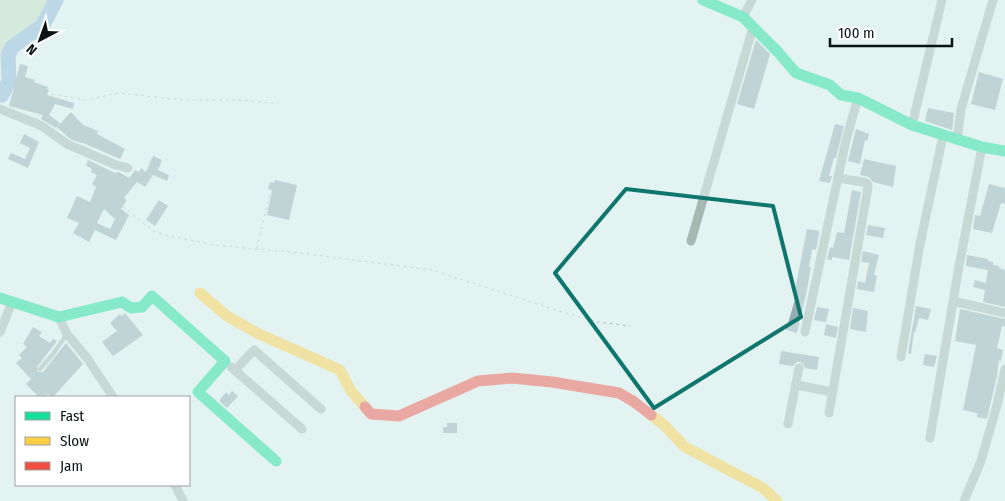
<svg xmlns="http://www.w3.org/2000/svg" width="1005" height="501" viewBox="0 0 1005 501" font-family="'Fira Sans Condensed',sans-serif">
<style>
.green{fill:#c3dfc4}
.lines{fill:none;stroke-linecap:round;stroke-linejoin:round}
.river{stroke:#8db5d7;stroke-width:15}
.building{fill:#95adb2;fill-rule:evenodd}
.path{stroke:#a5b4b1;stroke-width:1;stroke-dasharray:2.5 4;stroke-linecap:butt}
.lane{stroke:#a7b8b2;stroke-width:4.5}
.street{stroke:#a7b8b2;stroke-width:9}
.fast{stroke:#16e098;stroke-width:11}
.slow{stroke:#ffcf43;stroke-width:11}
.jam{stroke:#f24e42;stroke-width:11}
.marked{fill:none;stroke:#0f766e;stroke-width:4;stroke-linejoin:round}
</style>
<rect width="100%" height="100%" fill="#e3f3f2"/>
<path class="green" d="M 0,0 L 53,0 L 43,25 L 0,53 Z"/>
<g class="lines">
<path class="river" d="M 0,95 L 2,95 L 9,81 L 8,56 L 12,47 L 43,25 L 56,0"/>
</g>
<path class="building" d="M 756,40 L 770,54 L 754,109 L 737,104 Z
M 20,64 L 28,66 L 25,77 L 35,80 L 34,82 L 48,87 L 47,89 L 49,90 L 47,95 L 74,103 L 73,109 L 55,104 L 49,115 L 60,123 L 56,128 L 41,119 L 43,115 L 9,106 Z
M 979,72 L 1003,79 L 995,110 L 971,104 Z
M 928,108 L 954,113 L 952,130 L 925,121 Z
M 71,112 L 83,125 L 98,131 L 97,134 L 125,149 L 120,159 L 81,142 L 81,143 L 70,139 L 57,127 Z
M 835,124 L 844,126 L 836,158 L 834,158 L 829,176 L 832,176 L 830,183 L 819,181 Z
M 856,129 L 869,134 L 867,141 L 865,140 L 860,164 L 848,161 Z
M 24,134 L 39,142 L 28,168 L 8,159 L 11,153 L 25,159 L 30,148 L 20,143 Z
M 153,156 L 162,160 L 158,170 L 169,175 L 167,181 L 153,175 L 145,187 L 137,182 L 124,198 L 127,200 L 121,209 L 129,215 L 116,240 L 95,230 L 89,242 L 73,233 L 79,223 L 67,218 L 77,196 L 90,202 L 96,187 L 92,184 L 97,175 L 91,172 L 92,169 L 86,165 L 88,160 L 115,173 L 119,172 L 129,178 L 135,170 L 139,172 L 141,168 L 146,172 ZM 104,209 L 115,219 L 110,229 L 97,223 Z
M 864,159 L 896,166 L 893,187 L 873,182 L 869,177 L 860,175 Z
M 275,180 L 297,185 L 289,220 L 267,215 L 272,190 L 268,189 L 270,182 L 274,183 Z
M 989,184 L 1005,188 L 1005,204 L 1001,203 L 992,233 L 973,229 L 975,215 L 980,216 Z
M 852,190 L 861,192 L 849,260 L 832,257 L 832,260 L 827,259 L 830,247 L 833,248 L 837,232 L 844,233 Z
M 159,200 L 168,206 L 155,226 L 146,220 Z
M 868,225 L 885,228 L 883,238 L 866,235 Z
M 807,229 L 819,231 L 819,234 L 816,250 L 813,249 L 812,251 L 809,267 L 811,267 L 807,290 L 797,333 L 786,330 L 796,296 L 794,295 Z
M 863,251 L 879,255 L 874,275 L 877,276 L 874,292 L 857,289 L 858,281 L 865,283 L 869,263 L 861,262 Z
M 967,255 L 988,259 L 988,261 L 993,262 L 993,265 L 999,266 L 999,268 L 1005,270 L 1005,307 L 983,302 L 985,290 L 973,287 L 975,280 L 986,283 L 988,270 L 966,266 Z
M 916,306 L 931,309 L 928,320 L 919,318 L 915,333 L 914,332 L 911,354 L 908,353 Z
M 817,307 L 829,309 L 826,322 L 814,320 Z
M 853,308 L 868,311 L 866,332 L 850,329 Z
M 960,309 L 1005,319 L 1005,327 L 1002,326 L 997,348 L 1003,350 L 1001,361 L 999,360 L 997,376 L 987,419 L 977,417 L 977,413 L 963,410 L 976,345 L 955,341 Z
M 125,313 L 143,335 L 113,356 L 102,342 L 117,331 L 110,323 L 120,314 L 122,316 Z
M 826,324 L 838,327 L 836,338 L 824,335 Z
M 33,327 L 42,332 L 39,336 L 50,343 L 53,339 L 57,341 L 37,367 L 38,372 L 43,372 L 66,343 L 83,364 L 53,397 L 48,394 L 45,397 L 39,397 L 26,384 L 31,379 L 16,363 L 22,358 L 19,355 L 27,347 L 23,344 Z
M 781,351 L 819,357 L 817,370 L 805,368 L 803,364 L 800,362 L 797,362 L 793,366 L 779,364 Z
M 925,354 L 937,356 L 934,367 L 923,365 Z
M 232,391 L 238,396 L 227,408 L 219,401 L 226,392 L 229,395 Z
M 447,423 L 457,423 L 457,433 L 443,433 L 443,427 L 447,427 Z"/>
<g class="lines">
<path class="path" d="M 38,116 L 52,94 L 85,100 L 119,93 L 183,100 L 237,100 L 273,103
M 112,173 L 99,195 L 122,206 L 153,231 L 161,234 L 214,245 L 299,253 L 432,270 L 562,312 L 598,322 L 630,326
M 257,248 L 270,192"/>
<path class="lane" d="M 40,369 L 53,354 L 67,334"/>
<path class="street" d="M 743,17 L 752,0
M 0,109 L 42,126 L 67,144 L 116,165 L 128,168
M 912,125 L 942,0
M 957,140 L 961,109 L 993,0
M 691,241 L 753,27
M 953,301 L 1005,313
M 59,317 L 67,334 L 87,358 L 113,397
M 0,332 L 12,302
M 805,332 L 846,140 L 858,98
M 901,357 L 920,244 L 943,136
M 231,367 L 302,429
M 235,370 L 254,350 L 321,409
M 797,385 L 832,392
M 829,413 L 868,187 L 867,183 L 863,182 L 838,178
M 788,424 L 799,368
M 930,438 L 959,266 L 982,147
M 175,485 L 183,501
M 964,501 L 981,461 L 997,405 L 1005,369"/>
<path class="fast" d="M 703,0 L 743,17 L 778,52 L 796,73 L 830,85 L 841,95 L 858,98 L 912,125 L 982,147 L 1005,151
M 0,298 L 59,317 L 122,302 L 131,308 L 142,307 L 152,296 L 225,361 L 198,392 L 276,461"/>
<path class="slow" d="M 200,293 L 227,316 L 257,333 L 340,370 L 351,391 L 365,407
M 651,415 L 664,425 L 685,447 L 763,488 L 777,501"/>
<path class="jam" d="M 365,407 L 371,414 L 399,416 L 478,381 L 512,378 L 552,382 L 619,393 L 633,401 L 651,415"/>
</g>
<path d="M0 0H1005V501H0ZM 626,189 L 773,206 L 801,317 L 654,408 L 555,273 Z" fill="#e3f3f2" fill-opacity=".55" fill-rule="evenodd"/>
<path class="marked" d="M 626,189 L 773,206 L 801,317 L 654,408 L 555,273 Z"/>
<rect x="15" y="396" width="175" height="90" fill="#ffffff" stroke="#9da1a1"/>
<rect x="25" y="412" width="25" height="8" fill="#16e098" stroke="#9da1a1"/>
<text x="60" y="421" font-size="15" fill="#0a1414">Fast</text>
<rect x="25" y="437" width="25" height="8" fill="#ffcf43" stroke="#9da1a1"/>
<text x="60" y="446" font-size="15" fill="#0a1414">Slow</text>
<rect x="25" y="462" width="25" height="8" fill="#f24e42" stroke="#9da1a1"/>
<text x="60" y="471" font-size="15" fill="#0a1414">Jam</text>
<g transform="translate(40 40) rotate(221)" stroke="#ffffff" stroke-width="4" paint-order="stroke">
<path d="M0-4L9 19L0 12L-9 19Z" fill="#0a1414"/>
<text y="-8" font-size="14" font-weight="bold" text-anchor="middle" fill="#0a1414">N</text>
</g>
<path d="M830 38v8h122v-8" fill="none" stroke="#0a1414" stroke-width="2.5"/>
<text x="838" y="38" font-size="15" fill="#0a1414" stroke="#ffffff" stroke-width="4" paint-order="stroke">100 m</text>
</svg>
